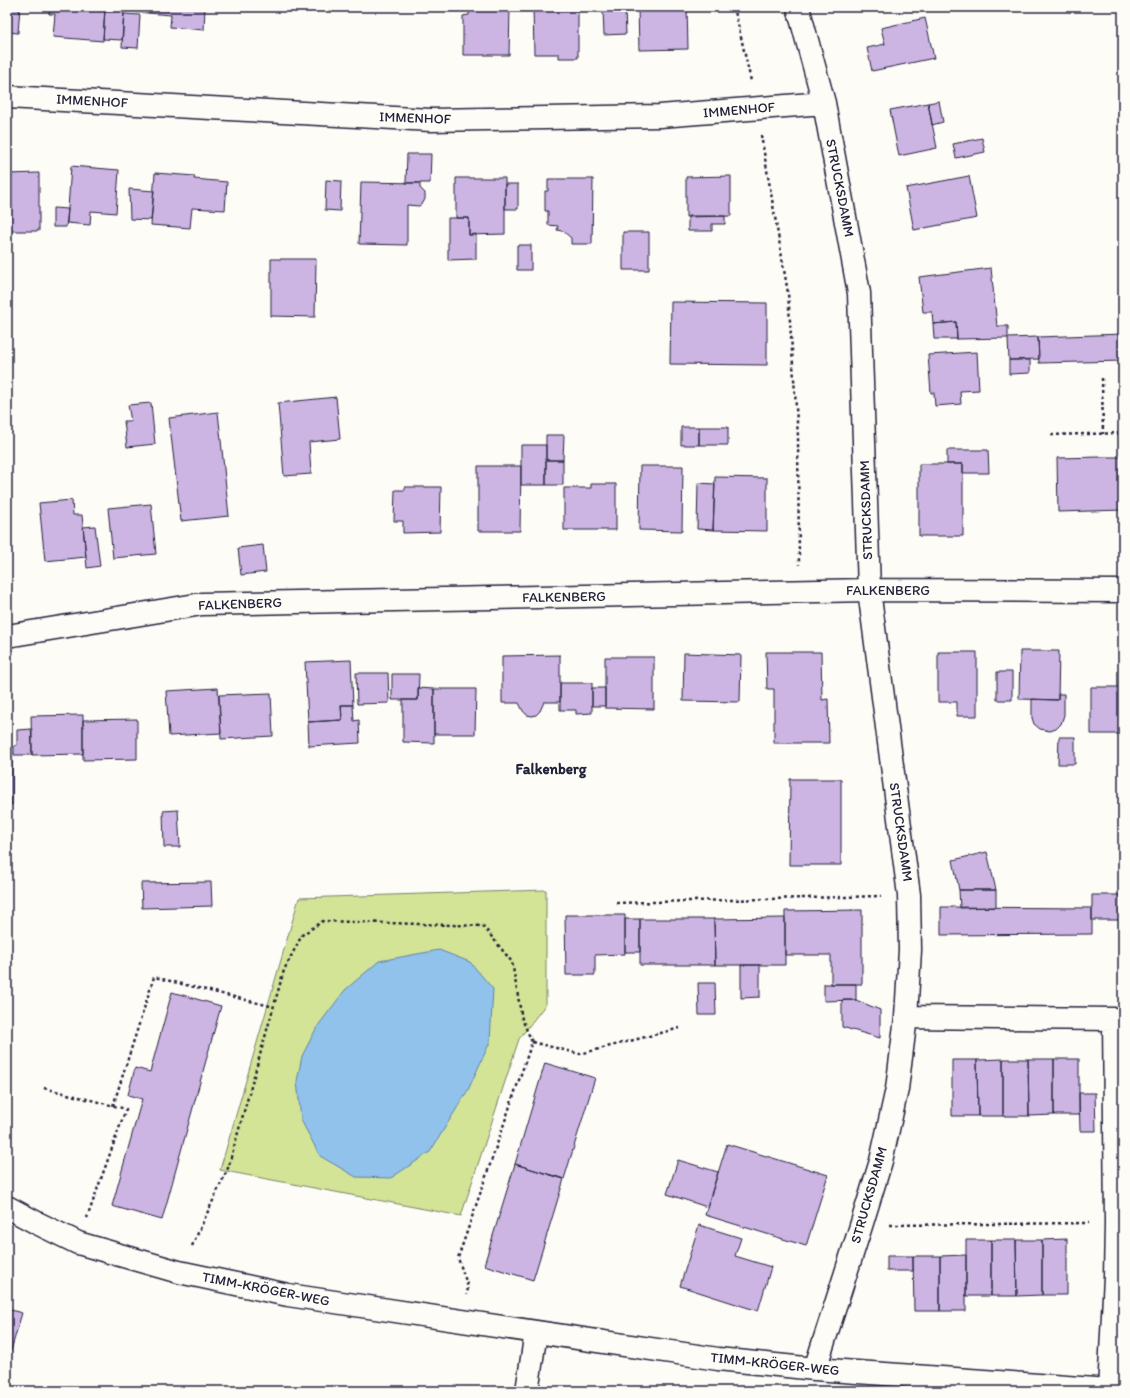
<svg xmlns="http://www.w3.org/2000/svg" width="1130" height="1398" viewBox="0 0 1130 1398" font-family="Itim,sans-serif">
<style>
.green{fill:#d3e497;stroke:#7a8369}
.water{fill:#90c2ec;stroke:#6482a5}
.building{fill:#ccb4e3;stroke:#22223b}
.lines{fill:none;stroke-linecap:round;stroke-linejoin:round}
.minor-casing{stroke:#22223b;stroke-width:25}
.path{stroke:#22223b;stroke-width:2.5;stroke-dasharray:3 3;stroke-linecap:butt}
.minor{stroke:#fdfcf7;stroke-width:22}
.labels{text-anchor:middle;dominant-baseline:central;stroke-width:3;stroke-linejoin:round;paint-order:stroke}
.street-label{font-size:14px;fill:#22223b;stroke:#fdfcf7}
.neighbourhood-label{font-size:15px;font-weight:bold;fill:#22223b;stroke:#fdfcf7}
</style>
<rect width="100%" height="100%" fill="#fdfcf7"/>
<filter id="ink" filterUnits="userSpaceOnUse"><feTurbulence type="fractalNoise" baseFrequency=".025" numOctaves="2"/><feDisplacementMap in="SourceGraphic" scale="8" xChannelSelector="R" yChannelSelector="G"/><feConvolveMatrix kernelMatrix="1 2 1 2 8 2 1 2 1" color-interpolation-filters="sRGB"/></filter>
<g filter="url(#ink)">
<path class="green" d="M 546,890 L 546,1004 L 519,1039 L 461,1216 L 220,1170 L 299,898 Z"/>
<path class="water" d="M 439,950 L 470,962 L 493,989 L 490,1042 L 468,1090 L 430,1152 L 391,1178 L 356,1177 L 320,1156 L 301,1120 L 297,1081 L 302,1056 L 317,1027 L 345,990 L 379,961 Z"/>
<path class="building" d="M 7,7 L 20,7 L 18,33 L 7,32 Z
M 49,7 L 105,7 L 103,41 L 53,37 L 55,14 L 49,14 Z
M 136,7 L 205,7 L 204,30 L 170,27 L 171,15 L 135,12 Z
M 469,7 L 510,7 L 509,55 L 463,55 L 463,16 L 469,15 Z
M 533,7 L 578,7 L 578,58 L 559,58 L 559,54 L 534,54 Z
M 638,7 L 687,7 L 688,49 L 639,50 Z
M 625,9 L 626,34 L 604,35 L 603,10 Z
M 105,10 L 124,10 L 122,40 L 103,39 Z
M 124,14 L 140,15 L 138,48 L 122,47 Z
M 925,18 L 934,58 L 872,71 L 867,48 L 885,44 L 881,28 Z
M 939,101 L 943,122 L 932,125 L 928,103 Z
M 928,103 L 937,148 L 899,156 L 890,110 Z
M 982,138 L 985,152 L 956,158 L 953,144 Z
M 407,154 L 431,154 L 430,183 L 406,183 Z
M 71,166 L 119,170 L 116,213 L 91,211 L 90,225 L 67,223 Z
M 39,173 L 39,231 L 7,231 L 7,174 Z
M 155,173 L 195,176 L 194,179 L 227,182 L 225,210 L 192,208 L 190,228 L 151,225 Z
M 731,176 L 731,216 L 686,217 L 686,177 Z
M 969,176 L 977,218 L 914,230 L 906,188 Z
M 456,178 L 505,178 L 505,234 L 469,235 L 469,218 L 456,218 Z
M 548,179 L 593,179 L 592,244 L 571,244 L 571,238 L 563,231 L 557,230 L 558,226 L 548,225 L 548,211 L 545,211 L 545,191 L 548,191 Z
M 326,180 L 341,181 L 340,211 L 325,210 Z
M 361,182 L 420,183 L 420,188 L 425,193 L 425,199 L 423,203 L 419,206 L 407,205 L 407,245 L 359,244 Z
M 505,184 L 518,184 L 518,209 L 505,209 Z
M 129,189 L 154,191 L 151,220 L 130,219 Z
M 53,208 L 68,209 L 66,227 L 53,227 Z
M 688,216 L 725,216 L 725,224 L 712,224 L 712,231 L 688,231 Z
M 448,218 L 469,218 L 469,235 L 476,234 L 476,259 L 448,260 Z
M 623,232 L 649,232 L 649,270 L 623,270 Z
M 517,245 L 531,245 L 531,270 L 517,270 Z
M 271,259 L 316,259 L 315,317 L 271,316 Z
M 991,268 L 997,326 L 1008,326 L 1008,338 L 957,339 L 956,322 L 933,324 L 932,312 L 923,312 L 919,277 Z
M 671,302 L 767,303 L 767,365 L 670,364 Z
M 956,322 L 957,339 L 934,339 L 933,324 Z
M 1123,334 L 1123,361 L 1039,363 L 1038,337 Z
M 1038,337 L 1039,359 L 1009,360 L 1008,338 Z
M 977,352 L 979,390 L 960,391 L 961,404 L 935,406 L 934,393 L 931,393 L 928,355 Z
M 1009,360 L 1030,360 L 1030,373 L 1009,374 Z
M 336,397 L 340,439 L 309,442 L 311,474 L 284,476 L 278,403 Z
M 151,403 L 155,444 L 127,447 L 124,421 L 131,421 L 128,405 Z
M 218,412 L 229,516 L 181,521 L 169,418 Z
M 681,427 L 699,427 L 699,445 L 681,445 Z
M 699,427 L 728,427 L 728,445 L 699,445 Z
M 546,435 L 564,435 L 563,460 L 546,460 Z
M 521,445 L 546,445 L 546,485 L 521,485 Z
M 947,450 L 988,450 L 989,473 L 963,473 L 963,464 L 947,464 Z
M 1100,457 L 1123,457 L 1123,510 L 1058,512 L 1057,458 Z
M 546,460 L 563,460 L 563,485 L 546,485 Z
M 919,464 L 963,464 L 963,536 L 919,536 Z
M 478,466 L 521,466 L 520,531 L 478,531 Z
M 640,466 L 683,466 L 682,531 L 639,530 Z
M 715,477 L 767,478 L 767,531 L 713,530 Z
M 698,483 L 715,484 L 713,530 L 697,529 Z
M 591,484 L 616,484 L 616,530 L 564,530 L 564,488 L 591,488 Z
M 405,487 L 441,487 L 440,532 L 403,533 L 403,521 L 394,521 L 395,490 L 405,490 Z
M 72,500 L 73,515 L 82,515 L 86,557 L 45,561 L 39,503 Z
M 151,504 L 156,554 L 113,558 L 108,508 Z
M 95,526 L 100,566 L 87,568 L 83,527 Z
M 263,545 L 266,572 L 241,575 L 238,548 Z
M 1020,651 L 1059,651 L 1058,700 L 1019,699 Z
M 766,652 L 821,652 L 822,700 L 828,699 L 829,743 L 774,743 L 774,689 L 767,689 Z
M 938,652 L 977,652 L 977,716 L 957,716 L 957,702 L 938,702 Z
M 684,653 L 741,655 L 740,702 L 683,701 Z
M 560,655 L 560,702 L 544,702 L 540,711 L 536,715 L 532,716 L 527,715 L 523,711 L 519,703 L 502,703 L 502,656 Z
M 605,657 L 654,657 L 654,709 L 605,708 Z
M 351,660 L 353,705 L 341,705 L 342,720 L 308,722 L 305,662 Z
M 997,672 L 1012,672 L 1012,700 L 997,700 Z
M 356,673 L 388,673 L 389,703 L 357,704 Z
M 392,674 L 419,674 L 418,700 L 392,700 Z
M 560,683 L 592,683 L 592,713 L 576,714 L 576,710 L 560,710 Z
M 1091,687 L 1123,687 L 1123,734 L 1091,734 Z
M 218,688 L 221,733 L 169,736 L 166,691 Z
M 418,688 L 434,689 L 434,743 L 403,742 L 403,700 L 418,700 Z
M 592,688 L 605,688 L 605,706 L 592,706 Z
M 434,689 L 476,689 L 475,734 L 434,734 Z
M 271,693 L 273,736 L 221,739 L 219,695 Z
M 1058,694 L 1064,694 L 1064,715 L 1061,724 L 1056,729 L 1050,731 L 1040,729 L 1034,724 L 1032,718 L 1032,699 L 1058,700 Z
M 341,705 L 353,705 L 354,721 L 359,720 L 360,743 L 309,746 L 308,722 L 342,720 Z
M 83,715 L 83,754 L 32,755 L 31,716 Z
M 137,719 L 137,759 L 83,760 L 83,720 Z
M 32,729 L 32,755 L 14,755 L 14,746 L 17,745 L 17,730 Z
M 1059,737 L 1075,737 L 1075,764 L 1058,764 Z
M 7,746 L 12,746 L 12,805 L 7,805 Z
M 790,779 L 841,779 L 841,865 L 789,865 Z
M 178,810 L 180,847 L 164,847 L 163,811 Z
M 987,852 L 996,890 L 959,890 L 953,860 Z
M 211,882 L 212,906 L 142,908 L 141,883 Z
M 959,890 L 996,890 L 996,907 L 960,908 Z
M 1092,895 L 1123,895 L 1123,920 L 1092,920 Z
M 941,907 L 1092,908 L 1092,934 L 941,935 Z
M 862,910 L 862,984 L 831,984 L 831,955 L 785,955 L 785,911 Z
M 565,915 L 625,915 L 625,954 L 595,955 L 595,975 L 566,975 Z
M 785,918 L 785,965 L 715,965 L 714,919 Z
M 625,919 L 640,919 L 640,952 L 625,952 Z
M 640,919 L 714,919 L 715,965 L 640,965 Z
M 741,965 L 760,965 L 760,997 L 741,998 Z
M 698,983 L 715,983 L 716,1015 L 699,1015 Z
M 824,984 L 856,984 L 856,1000 L 824,1001 Z
M 172,992 L 221,1006 L 162,1220 L 112,1206 L 142,1099 L 128,1095 L 135,1068 L 150,1072 Z
M 842,1000 L 856,1000 L 880,1010 L 880,1038 L 842,1027 Z
M 1003,1059 L 1003,1116 L 978,1116 L 977,1060 Z
M 1003,1059 L 1028,1059 L 1029,1116 L 1003,1116 Z
M 1028,1059 L 1054,1059 L 1054,1115 L 1029,1116 Z
M 1054,1059 L 1079,1059 L 1079,1115 L 1054,1115 Z
M 952,1060 L 977,1060 L 978,1116 L 952,1116 Z
M 545,1063 L 595,1078 L 564,1179 L 515,1164 Z
M 1079,1093 L 1095,1093 L 1096,1131 L 1080,1131 Z
M 727,1144 L 828,1175 L 806,1246 L 705,1215 Z
M 678,1160 L 718,1172 L 707,1207 L 667,1194 Z
M 515,1164 L 564,1179 L 533,1280 L 484,1265 Z
M 699,1225 L 741,1238 L 735,1256 L 771,1267 L 758,1311 L 680,1286 Z
M 1067,1239 L 1067,1295 L 1042,1295 L 1042,1240 Z
M 966,1240 L 991,1240 L 991,1296 L 966,1296 Z
M 991,1240 L 1016,1240 L 1017,1296 L 991,1296 Z
M 1016,1240 L 1042,1240 L 1042,1295 L 1017,1296 Z
M 966,1255 L 966,1311 L 940,1311 L 940,1256 Z
M 887,1256 L 913,1256 L 913,1271 L 887,1271 Z
M 913,1256 L 940,1256 L 940,1311 L 914,1311 Z
M 7,1309 L 22,1313 L 7,1364 Z
M 69,1386 L 88,1391 L 67,1391 Z
M 105,1388 L 116,1391 L 104,1391 Z"/>
<g class="lines">
<g class="minor-casing">
<path id="minor" d="M 798,7 L 824,103 L 859,293 L 869,590 L 909,895 L 910,950 L 906,1017 L 897,1089 L 881,1161 L 861,1226 L 815,1369
M 7,97 L 431,120 L 660,116 L 824,103
M 7,636 L 202,604 L 869,590 L 1123,591
M 906,1017 L 1114,1019 L 1116,1223 L 1115,1277 L 1109,1390
M 7,1207 L 37,1223 L 78,1243 L 179,1272 L 288,1295 L 718,1359 L 815,1369 L 1123,1391
M 527,1391 L 536,1332"/>
</g>
<path class="path" d="M 734,7 L 751,81
M 761,135 L 788,293 L 798,436 L 799,565
M 1102,378 L 1103,434
M 1051,435 L 1123,433
M 616,903 L 881,896
M 532,1042 L 580,1054 L 680,1028
M 44,1088 L 126,1109 L 87,1218
M 113,1106 L 154,977 L 274,1007
M 890,1225 L 1089,1223
M 192,1246 L 228,1168 L 284,970 L 302,935 L 323,921 L 483,926 L 512,962 L 522,1019 L 532,1042 L 458,1258 L 468,1287 L 467,1295"/>
<use href="#minor" class="minor"/>
</g>
</g>
<g class="labels">
<g class="street-label">
<text transform="translate(92 101) rotate(3)">IMMENHOF</text>
<text transform="translate(739 110) rotate(-5)">IMMENHOF</text>
<text transform="translate(415 118) rotate(2)">IMMENHOF</text>
<text transform="translate(840 188) rotate(79)">STRUCKSDAMM</text>
<text transform="translate(866 510) rotate(-92)">STRUCKSDAMM</text>
<text x="888" y="590">FALKENBERG</text>
<text transform="translate(564 597) rotate(-1)">FALKENBERG</text>
<text transform="translate(240 604) rotate(-2)">FALKENBERG</text>
<text transform="translate(901 832) rotate(82)">STRUCKSDAMM</text>
<text transform="translate(869 1195) rotate(-74)">STRUCKSDAMM</text>
<text transform="translate(266 1289) rotate(11)">TIMM-KRÖGER-WEG</text>
<text transform="translate(775 1364) rotate(6)">TIMM-KRÖGER-WEG</text>
</g>
<g class="neighbourhood-label">
<text x="551" y="769">Falkenberg</text>
</g>
</g>
<rect width="1130" height="1398" fill="none" stroke="#fdfcf7" stroke-width="24"/>
<rect x="12" y="12" width="1106" height="1374" fill="none" stroke="#22223b" stroke-width="1.5" filter="url(#ink)"/>
</svg>
